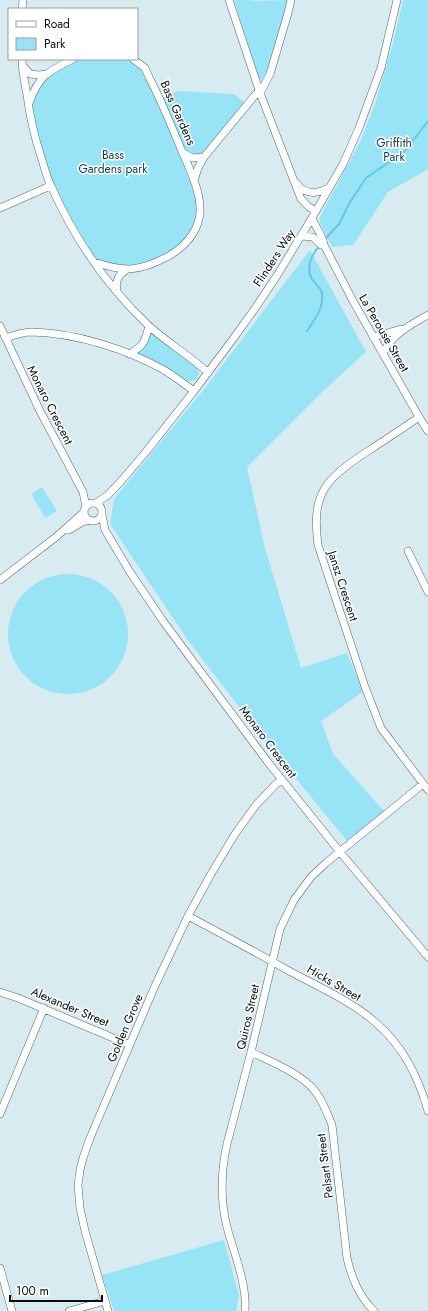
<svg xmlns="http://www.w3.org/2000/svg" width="428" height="1311" viewBox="0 0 428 1311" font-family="Jost,sans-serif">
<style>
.green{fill:#98e4f7}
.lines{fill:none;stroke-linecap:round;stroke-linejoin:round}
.stream{stroke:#66c7de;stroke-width:2}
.minor-casing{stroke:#54656a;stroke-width:8}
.minor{stroke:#fff;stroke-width:7}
.labels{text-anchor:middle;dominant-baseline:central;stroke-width:3;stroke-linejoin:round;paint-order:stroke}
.street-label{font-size:12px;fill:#070d0f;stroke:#fff}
.park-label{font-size:12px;fill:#103e48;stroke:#fff}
</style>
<rect width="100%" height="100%" fill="#d8ebf0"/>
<path class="green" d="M 234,0 L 249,0 L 258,1 L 288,0 L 275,47 L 267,71 L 262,79 L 260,79 L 258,77 Z
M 403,0 L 428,0 L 428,169 L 388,192 L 353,245 L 332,247 L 320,222 L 320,217 L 361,140 L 375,104 L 393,43 Z
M 82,59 L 127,59 L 140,69 L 148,81 L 177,146 L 195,195 L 197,203 L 197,216 L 189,235 L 174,250 L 157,259 L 141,264 L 127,267 L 101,261 L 90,252 L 72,223 L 51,177 L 45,160 L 33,113 L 33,102 L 36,93 L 45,80 L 57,71 Z
M 178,91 L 234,94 L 245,103 L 203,154 C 196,156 190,155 184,149 L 162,98 Z
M 310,250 L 366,352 L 322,392 L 247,467 L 265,548 L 301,668 L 347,653 L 363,692 L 321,721 L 333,754 L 385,812 L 347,841 L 266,742 L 187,639 L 110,524 L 114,499 L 205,388 Z
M 151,331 L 197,367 L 199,373 C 198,379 194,382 188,381 L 137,354 L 137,353 L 146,344 Z
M 42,487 L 57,511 L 45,518 L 31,494 Z
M8 634a60 60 0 1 1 120 0a60 60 0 1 1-120 0Z
M 224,1240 L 239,1295 L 236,1311 L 114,1311 L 102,1275 Z"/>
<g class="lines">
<path class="stream" d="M 325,239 L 339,224 L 349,204 L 366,178 L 404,152 L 428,121
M 307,331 C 314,320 324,309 322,294 C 321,288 316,284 312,279 C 305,268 312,254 320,245"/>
<g class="minor-casing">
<path id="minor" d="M 229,0 L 260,93 L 301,199 L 309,207 L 316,211
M 22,9 L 23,0
M 22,59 C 22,71 25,83 27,95 C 30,118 35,139 42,160 C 45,169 47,178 51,186 C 74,238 107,286 148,325 C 167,343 190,355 208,373
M 23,66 L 30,74 L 39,75 L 47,74
M 29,103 C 38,77 48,71 73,59
M 183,153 L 193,158 L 204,157
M 194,181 L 198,168 L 204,157 L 256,94 L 260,93 L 270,74 L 288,13 L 291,0
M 297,184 C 307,196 318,194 330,187
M 0,208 L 50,186
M 312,218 C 315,226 325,240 324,245 L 353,301 L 419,417 L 428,431
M 301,236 L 313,237 L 321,245 L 324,245
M 94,262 C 124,272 138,272 167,257 C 181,249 195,236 199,219 C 201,212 200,204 199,198 C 196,181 188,165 181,149 C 171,125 161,100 149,77 L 145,68 L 133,59
M 117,291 C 115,281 118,275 126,270
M 0,326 L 40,411 L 83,492 L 86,507
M 373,337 L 401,329
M 5,338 C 14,335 23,332 32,332 C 76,333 126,349 164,370 C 174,376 184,384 194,391
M 129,354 C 145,345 144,343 149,326
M 383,354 C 391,335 410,325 428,315
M 419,417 C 402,429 385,440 368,451 C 326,479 311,492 318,545 L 365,687 L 381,728 L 428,790
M84 512a9 9 0 1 1 18 0a9 9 0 1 1-18 0Z
M 96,503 L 108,495 L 122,480 L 145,453 L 194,391 L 233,339 L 256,307 L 278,274 L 316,211 L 343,164 L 359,128 L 381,68 L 397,0
M 102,515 L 105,530 L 130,572 L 163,621 L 267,761 L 340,852 L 428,957
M 69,530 L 82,522 L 90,520
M 408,551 L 428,592
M 0,580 L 56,537 L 84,512
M 188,916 C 222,934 257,953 291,972 C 319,987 351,1001 375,1022 C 403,1046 418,1076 428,1111
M 0,992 L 18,998 L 130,1045
M 251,1052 C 270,1061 302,1074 315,1091 C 323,1101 327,1113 332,1125 L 347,1258 C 352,1279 359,1296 374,1311
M 0,1114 L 44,1008
M 0,1268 L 12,1311
M 69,1311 L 105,1301
M 108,1311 L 85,1231 L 80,1208 L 78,1185 L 80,1170 L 83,1158 L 90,1138 L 154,988 L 188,916 L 211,874 L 235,834 L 256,805 L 276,784 L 282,780
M 245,1311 C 247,1283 234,1254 227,1227 C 220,1199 221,1171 227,1144 L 251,1052 L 280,929 L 294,900 L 311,877 L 326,863 L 423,784"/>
</g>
<use href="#minor" class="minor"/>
</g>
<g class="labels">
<g class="street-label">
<text transform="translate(178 113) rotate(66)">Bass Gardens</text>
<text transform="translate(274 258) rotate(-57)">Flinders Way</text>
<text transform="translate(384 333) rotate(60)">La Perouse Street</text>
<text transform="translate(50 405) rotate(63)">Monaro Crescent</text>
<text transform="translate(343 586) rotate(72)">Jansz Crescent</text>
<text transform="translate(268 742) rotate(53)">Monaro Crescent</text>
<text transform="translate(334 983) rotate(30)">Hicks Street</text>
<text transform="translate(70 1007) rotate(23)">Alexander Street</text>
<text transform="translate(248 1017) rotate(-77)">Quiros Street</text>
<text transform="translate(125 1028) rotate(-67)">Golden Grove</text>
<text transform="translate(325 1166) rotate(-97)">Pelsart Street</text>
</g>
<g class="park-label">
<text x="394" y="143">Griffith<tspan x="394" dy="14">Park</tspan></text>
<text x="113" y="155">Bass<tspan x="113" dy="14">Gardens park</tspan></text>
</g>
</g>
<rect x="8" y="8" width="130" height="52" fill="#ffffff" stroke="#9c9e9f"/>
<rect x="16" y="21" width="20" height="6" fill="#ffffff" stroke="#9c9e9f"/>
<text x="44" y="28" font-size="12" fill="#070d0f">Road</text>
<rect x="16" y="38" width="20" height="12" fill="#98e4f7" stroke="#9c9e9f"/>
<text x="44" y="48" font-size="12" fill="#070d0f">Park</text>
<path d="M10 1295v6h92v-6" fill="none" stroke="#070d0f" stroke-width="2"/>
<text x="16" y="1295" font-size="12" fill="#070d0f" stroke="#ffffff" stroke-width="3" paint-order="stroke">100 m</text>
</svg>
